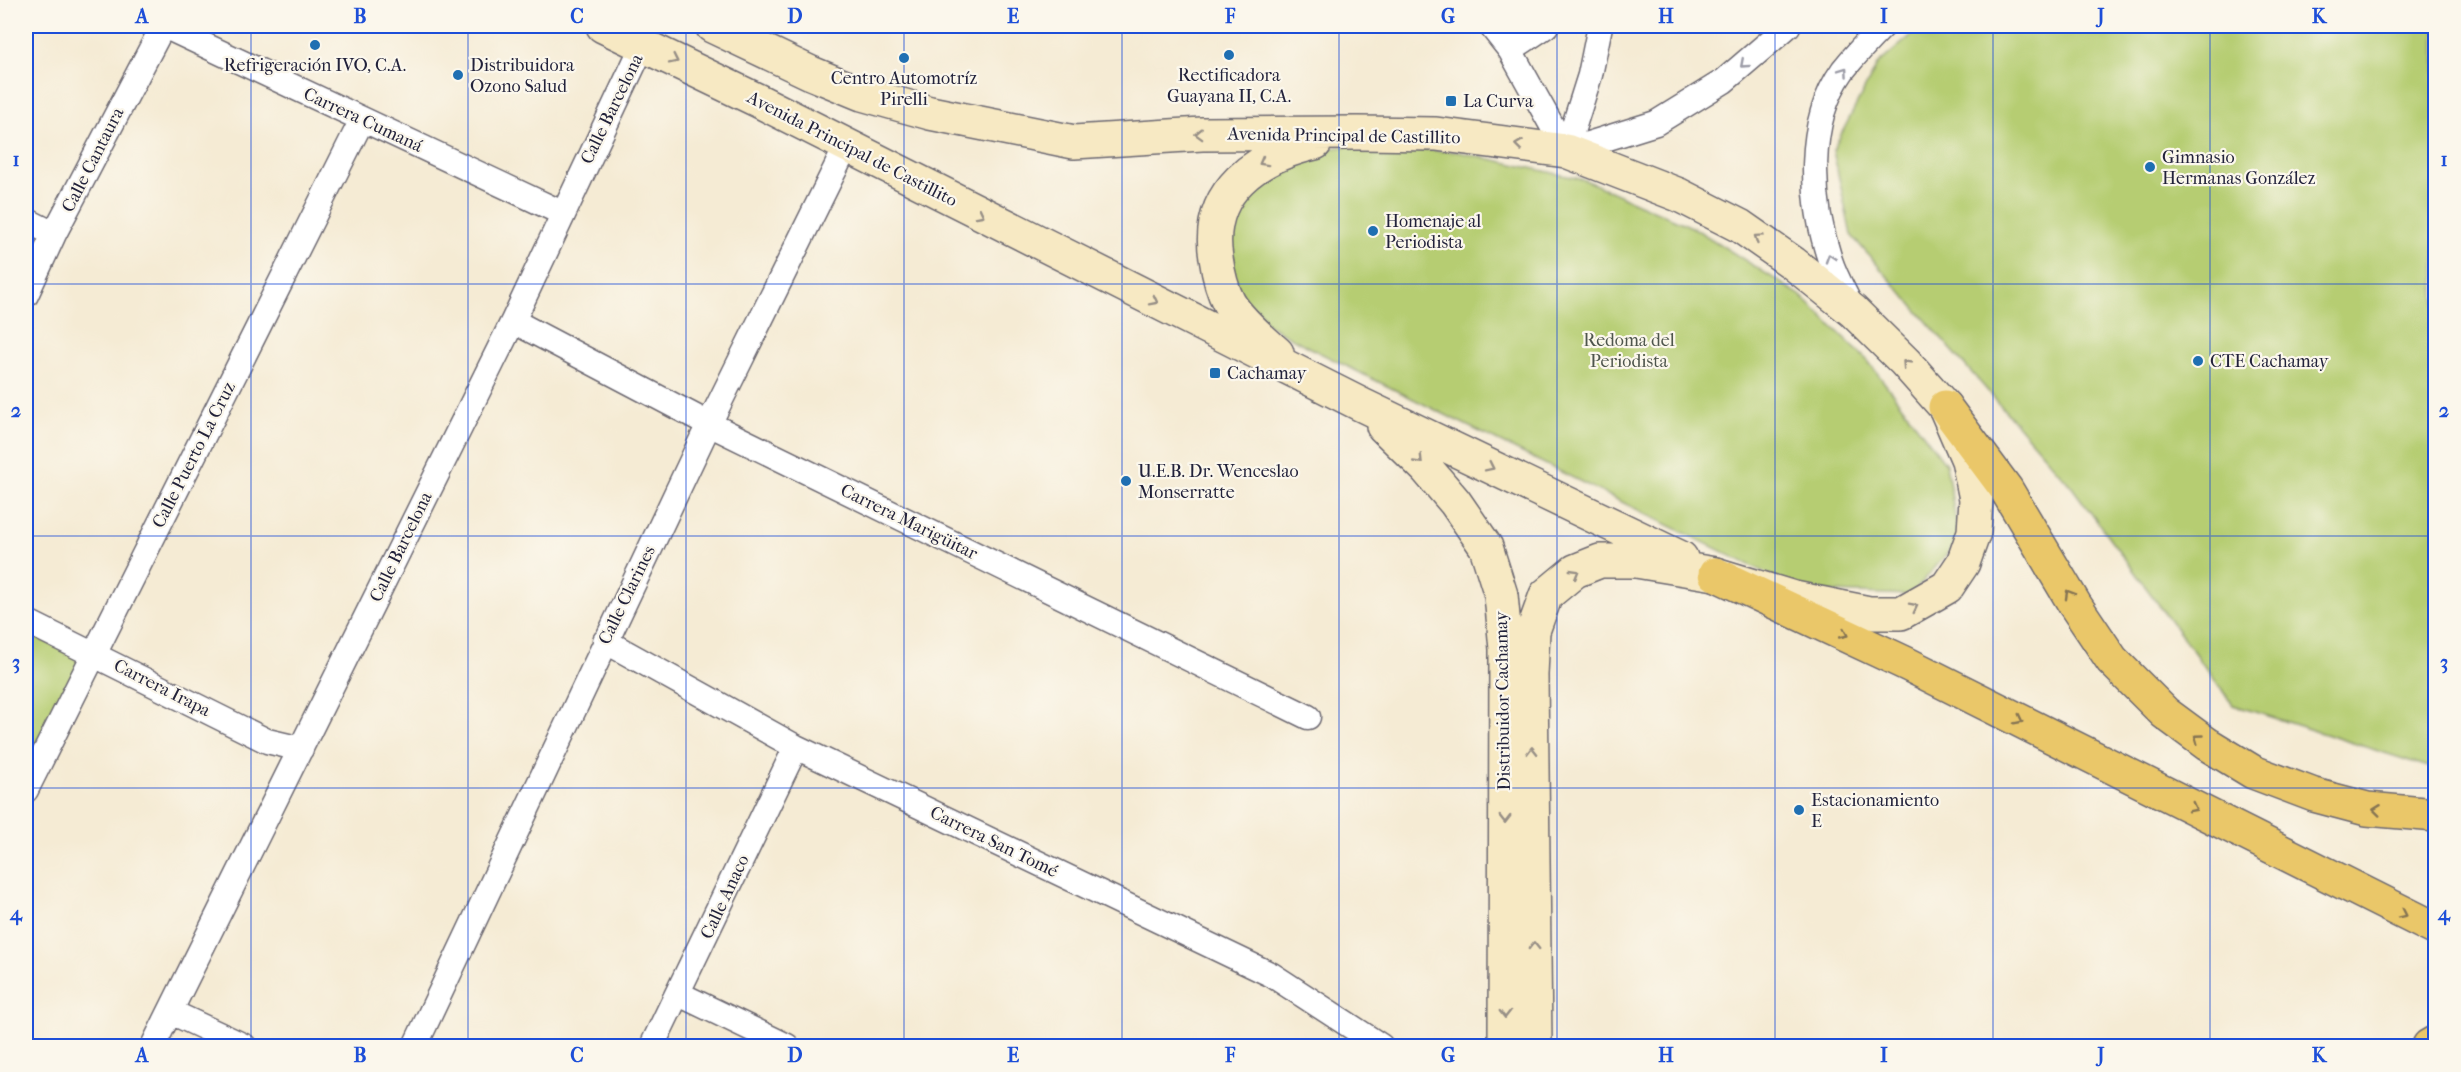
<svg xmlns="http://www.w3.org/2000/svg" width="2461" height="1072" viewBox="0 0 2461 1072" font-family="'IM FELL French Canon',serif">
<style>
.green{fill:#b6cd72;stroke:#6c7856;stroke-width:1.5}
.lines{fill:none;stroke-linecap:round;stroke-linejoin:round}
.minor-casing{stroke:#6c6871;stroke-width:27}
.secondary-casing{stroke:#6c6871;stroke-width:36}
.primary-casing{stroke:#6c6871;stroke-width:36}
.minor{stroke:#fff;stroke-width:24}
.secondary{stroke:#f7e9c3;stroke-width:33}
.primary{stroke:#eac769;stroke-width:33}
.oneway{stroke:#978f86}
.oneway2{stroke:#9c9ca7}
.oneway3{stroke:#867452}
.grid{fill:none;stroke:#1d4ed8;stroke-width:1.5;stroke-opacity:0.55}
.poi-dot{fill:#1f6fb2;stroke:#fbf7ec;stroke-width:2}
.labels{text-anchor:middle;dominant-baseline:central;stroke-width:4.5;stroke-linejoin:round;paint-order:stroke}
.poi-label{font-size:18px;fill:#22223b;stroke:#fbf7ec;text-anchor:start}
.street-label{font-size:18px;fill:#22223b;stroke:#fbf7ec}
.park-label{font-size:18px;fill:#4e554c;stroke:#fbf7ec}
.neatline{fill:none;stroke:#1d4ed8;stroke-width:2}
.grid-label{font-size:20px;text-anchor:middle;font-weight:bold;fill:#1d4ed8}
</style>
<rect width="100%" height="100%" fill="#fbf7ec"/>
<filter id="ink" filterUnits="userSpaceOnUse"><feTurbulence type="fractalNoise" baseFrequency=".0167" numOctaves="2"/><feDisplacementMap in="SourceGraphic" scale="12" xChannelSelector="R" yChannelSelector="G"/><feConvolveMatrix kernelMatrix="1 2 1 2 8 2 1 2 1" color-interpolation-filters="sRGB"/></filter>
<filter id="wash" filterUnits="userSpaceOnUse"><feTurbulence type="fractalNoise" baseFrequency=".008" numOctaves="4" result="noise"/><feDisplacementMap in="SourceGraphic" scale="24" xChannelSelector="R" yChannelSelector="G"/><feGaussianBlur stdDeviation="1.35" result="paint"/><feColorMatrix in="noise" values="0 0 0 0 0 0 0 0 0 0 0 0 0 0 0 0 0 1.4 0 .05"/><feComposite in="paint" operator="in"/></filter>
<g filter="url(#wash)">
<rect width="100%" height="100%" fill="#f5ebd4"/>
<path class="green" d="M 1922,26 L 2435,26 L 2435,769 L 2233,705 L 2071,486 L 1851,235 L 1833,150 L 1877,65 Z
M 1355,145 L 1459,152 L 1585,180 L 1694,228 L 1800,295 L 1868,361 L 1946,464 L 1959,540 L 1911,595 L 1802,591 L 1308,347 L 1229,303 L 1228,211 L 1297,153 Z
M 26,632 L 84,659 L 26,773 Z"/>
</g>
<g filter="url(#ink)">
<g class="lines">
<g class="minor-casing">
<path id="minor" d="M 164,26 L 562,213
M 1491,26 L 1510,50 L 1566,151
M 1510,50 L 1546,26
M 1566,151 L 1656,123 L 1724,81 L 1788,26
M 1566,151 L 1590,75 L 1600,26
M 26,220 L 54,234
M 26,295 L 54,234 L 163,26
M 1851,306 C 1844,291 1835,276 1830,260 C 1811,202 1805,123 1843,70 C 1855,55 1869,40 1883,26
M 513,321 L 709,424 L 1308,717
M 26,621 L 267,741 L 301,749
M 605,641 L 796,747 L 1272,975 L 1381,1046
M 26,790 L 362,120
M 679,994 L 787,1046
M 171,1012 L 244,1046
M 153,1046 L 513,321 L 643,45
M 415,1046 L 709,424 L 846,147
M 652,1046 L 796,747"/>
</g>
<g class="secondary-casing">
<path id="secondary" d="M 603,26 L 759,101 L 1362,405 L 1681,558
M 712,26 L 811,73 L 862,94 L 930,113 L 1074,142 L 1202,134 L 1358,133 L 1436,134 L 1566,151 L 1679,195 L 1740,226 L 1793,263 L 1853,311 L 1905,362 L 1945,407 L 1968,460 L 1976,499 L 1974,532 L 1963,563 L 1947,587 L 1901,613 L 1869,613 L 1794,598 L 1715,574 L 1636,561 L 1600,561 L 1575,571 L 1546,595 L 1533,631 L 1531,675 L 1535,1046
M 1277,353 C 1262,340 1239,320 1229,303 C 1222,290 1218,272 1216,258 C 1205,191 1257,156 1315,143
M 1383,426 L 1426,468 L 1455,502 L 1486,547 L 1501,595 L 1506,649 L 1505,1046"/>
</g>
<g class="primary-casing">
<path id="primary" d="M 1945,407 L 2006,489 L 2075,605 L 2112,660 L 2165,713 L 2207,744 L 2253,772 L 2314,795 L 2367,809 L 2436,815
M 1715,574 L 1907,664 L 2436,929
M 2429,1046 L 2436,1042"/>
</g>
<use href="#minor" class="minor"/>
<use href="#secondary" class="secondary"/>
<use href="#primary" class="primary"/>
</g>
<defs><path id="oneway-chevron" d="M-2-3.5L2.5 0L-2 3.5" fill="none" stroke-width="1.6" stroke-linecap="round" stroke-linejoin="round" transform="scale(1.5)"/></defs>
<g class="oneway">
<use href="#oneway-chevron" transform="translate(674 60) rotate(26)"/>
<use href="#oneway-chevron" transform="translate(1199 134) rotate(178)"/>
<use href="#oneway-chevron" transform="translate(1519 145) rotate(-173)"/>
<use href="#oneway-chevron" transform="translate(1263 162) rotate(151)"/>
<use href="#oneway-chevron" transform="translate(980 214) rotate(27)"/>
<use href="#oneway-chevron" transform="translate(1758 238) rotate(-145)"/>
<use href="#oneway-chevron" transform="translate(1154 301) rotate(27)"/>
<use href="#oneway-chevron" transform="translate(1906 364) rotate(-133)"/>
<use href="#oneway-chevron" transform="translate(1419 460) rotate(46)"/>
<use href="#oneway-chevron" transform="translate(1490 467) rotate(26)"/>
<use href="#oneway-chevron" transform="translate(1575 573) rotate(-31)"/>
<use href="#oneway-chevron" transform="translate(1914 607) rotate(-27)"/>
<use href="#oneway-chevron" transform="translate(1532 751) rotate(-91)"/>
<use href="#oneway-chevron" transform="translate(1505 819) rotate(90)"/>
<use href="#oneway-chevron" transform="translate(1534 946) rotate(-91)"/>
<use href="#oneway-chevron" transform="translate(1505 1014) rotate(90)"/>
</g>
<g class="oneway2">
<use href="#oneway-chevron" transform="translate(1744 64) rotate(139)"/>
<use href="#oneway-chevron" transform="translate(1844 71) rotate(-55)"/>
<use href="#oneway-chevron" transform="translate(1830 258) rotate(-108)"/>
</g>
<g class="oneway3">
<use href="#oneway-chevron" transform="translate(2069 594) rotate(-120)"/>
<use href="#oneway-chevron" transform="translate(1844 634) rotate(25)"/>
<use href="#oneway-chevron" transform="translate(2019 720) rotate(27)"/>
<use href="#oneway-chevron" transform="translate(2198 738) rotate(-144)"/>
<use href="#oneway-chevron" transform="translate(2193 808) rotate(27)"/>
<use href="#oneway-chevron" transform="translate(2377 810) rotate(-173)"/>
<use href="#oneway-chevron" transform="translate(2403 914) rotate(26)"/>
</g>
</g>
<path class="grid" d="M 251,26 L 251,1046M 468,26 L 468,1046M 686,26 L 686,1046M 904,26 L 904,1046M 1122,26 L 1122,1046M 1339,26 L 1339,1046M 1557,26 L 1557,1046M 1775,26 L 1775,1046M 1993,26 L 1993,1046M 2210,26 L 2210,1046M 26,284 L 2436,284M 26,536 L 2436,536M 26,788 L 2436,788"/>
<g class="poi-dot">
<circle cx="315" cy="45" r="6"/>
<circle cx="1229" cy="55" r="6"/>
<circle cx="904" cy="58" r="6"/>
<circle cx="458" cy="75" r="6"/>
<rect x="1445" y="95" width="12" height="12" rx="3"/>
<circle cx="2150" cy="167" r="6"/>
<circle cx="1373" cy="231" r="6"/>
<circle cx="2198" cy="361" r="6"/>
<rect x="1209" y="367" width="12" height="12" rx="3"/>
<circle cx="1126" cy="481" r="6"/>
<circle cx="1799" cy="810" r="6"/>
</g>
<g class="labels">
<g class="poi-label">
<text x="315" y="65" text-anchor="middle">Refrigeración IVO, C.A.</text>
<text x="470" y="65">Distribuidora<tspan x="470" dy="21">Ozono Salud</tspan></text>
<text x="1229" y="75" text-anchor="middle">Rectificadora<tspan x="1229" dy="21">Guayana II, C.A.</tspan></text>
<text x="904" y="78" text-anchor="middle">Centro Automotríz<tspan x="904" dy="21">Pirelli</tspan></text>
<text x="1463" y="101">La Curva</text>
<text x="2162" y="157">Gimnasio<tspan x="2162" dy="21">Hermanas González</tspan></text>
<text x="1385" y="221">Homenaje al<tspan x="1385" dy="21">Periodista</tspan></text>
<text x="2210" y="361">CTE Cachamay</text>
<text x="1227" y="373">Cachamay</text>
<text x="1138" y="471">U.E.B. Dr. Wenceslao<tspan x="1138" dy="21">Monserratte</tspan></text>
<text x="1811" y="800">Estacionamiento<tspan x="1811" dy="21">E</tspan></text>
</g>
<g class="street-label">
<text transform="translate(612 109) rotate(-64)">Calle Barcelona</text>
<text transform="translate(363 120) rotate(25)">Carrera Cumaná</text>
<text transform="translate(1344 136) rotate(1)">Avenida Principal de Castillito</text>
<text transform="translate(852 149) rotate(27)">Avenida Principal de Castillito</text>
<text transform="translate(93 160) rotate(-63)">Calle Cantaura</text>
<text transform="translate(194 455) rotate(-63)">Calle Puerto La Cruz</text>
<text transform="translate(909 522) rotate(26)">Carrera Marigüitar</text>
<text transform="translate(401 547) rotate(-64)">Calle Barcelona</text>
<text transform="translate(627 595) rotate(-64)">Calle Clarines</text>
<text transform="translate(162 688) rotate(27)">Carrera Irapa</text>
<text transform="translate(1503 701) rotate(-91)">Distribuidor Cachamay</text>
<text transform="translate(994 842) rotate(26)">Carrera San Tomé</text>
<text transform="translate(725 897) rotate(-65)">Calle Anaco</text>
</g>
<g class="park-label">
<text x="1629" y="340">Redoma del<tspan x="1629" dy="21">Periodista</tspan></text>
</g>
</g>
<rect width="2461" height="1072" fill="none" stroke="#fbf7ec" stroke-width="66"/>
<rect x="33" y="33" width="2395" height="1006" class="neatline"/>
<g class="grid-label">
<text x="142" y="23">A</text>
<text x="360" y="23">B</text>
<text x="577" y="23">C</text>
<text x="795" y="23">D</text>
<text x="1013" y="23">E</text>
<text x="1230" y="23">F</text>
<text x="1448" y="23">G</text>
<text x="1666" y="23">H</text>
<text x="1884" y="23">I</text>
<text x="2101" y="23">J</text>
<text x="2319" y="23">K</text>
<text x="16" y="166">1</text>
<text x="2444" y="166">1</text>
<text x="16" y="417">2</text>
<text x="2444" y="417">2</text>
<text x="16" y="669">3</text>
<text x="2444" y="669">3</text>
<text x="16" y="920">4</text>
<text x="2444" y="920">4</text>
<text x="142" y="1062">A</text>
<text x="360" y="1062">B</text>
<text x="577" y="1062">C</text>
<text x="795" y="1062">D</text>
<text x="1013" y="1062">E</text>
<text x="1230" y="1062">F</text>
<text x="1448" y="1062">G</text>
<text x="1666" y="1062">H</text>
<text x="1884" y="1062">I</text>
<text x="2101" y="1062">J</text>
<text x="2319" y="1062">K</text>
</g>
</svg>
